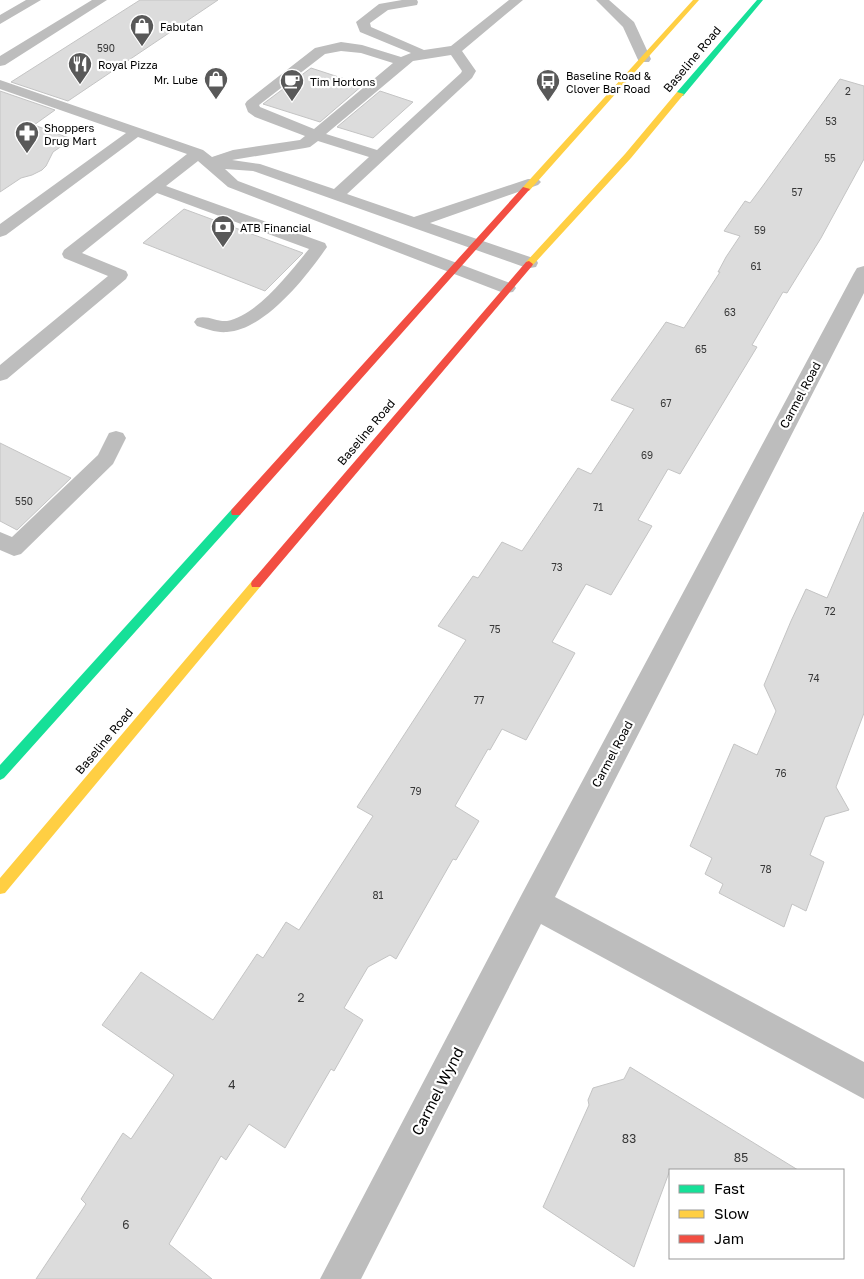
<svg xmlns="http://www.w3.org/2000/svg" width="864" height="1279" viewBox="0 0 864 1279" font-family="'Golos Text',sans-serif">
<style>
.building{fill:#dcdcdc;stroke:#c4c4c4}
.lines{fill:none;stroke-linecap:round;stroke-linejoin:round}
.lane{fill:#bdbdbd;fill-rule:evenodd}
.street{fill:#bdbdbd;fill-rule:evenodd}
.fast{fill:#16e098;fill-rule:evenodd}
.slow{fill:#ffcf43;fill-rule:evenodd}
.jam{fill:#f24e42;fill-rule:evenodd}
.labels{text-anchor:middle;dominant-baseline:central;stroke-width:4.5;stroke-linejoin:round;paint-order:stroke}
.number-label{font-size:10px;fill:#373737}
.far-poi-label{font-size:11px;fill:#000;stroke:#fff;text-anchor:start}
.street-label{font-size:12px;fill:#000;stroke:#fff}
.near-number-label{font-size:12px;fill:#373737}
.near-street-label{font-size:15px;fill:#000;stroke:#fff}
</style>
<rect width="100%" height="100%" fill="#fff"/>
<path class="building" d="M 140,0 L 218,0 L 68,101 L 11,82 Z
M 311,68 L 363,85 L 320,122 L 263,104 Z
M 840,79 L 864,86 L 864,159 L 821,238 L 787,293 L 783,292 L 752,345 L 757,347 L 680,474 L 668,469 L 638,520 L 652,526 L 611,595 L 586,584 L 552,642 L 575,653 L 526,740 L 502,729 L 490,750 L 488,749 L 455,806 L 479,821 L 456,860 L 453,859 L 396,959 L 390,955 L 368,967 L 344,1008 L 363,1020 L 334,1071 L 331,1069 L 285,1148 L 249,1124 L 226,1160 L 221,1156 L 169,1244 L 212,1279 L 36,1279 L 86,1204 L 81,1199 L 123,1133 L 131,1139 L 174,1075 L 102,1025 L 141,972 L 213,1020 L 257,954 L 263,958 L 286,922 L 299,930 L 373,816 L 357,807 L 466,640 L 438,626 L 473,576 L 478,578 L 502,542 L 522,551 L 578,468 L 591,474 L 634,409 L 611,400 L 666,322 L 684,328 L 720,272 L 718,272 L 726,257 L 740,236 L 724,231 L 745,201 L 750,203 L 762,187 Z
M 0,91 L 55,110 L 34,125 L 72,139 L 53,152 L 46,166 L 42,170 L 32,175 L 21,178 L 0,192 Z
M 380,91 L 413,102 L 373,138 L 337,127 Z
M 184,209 L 303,253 L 265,291 L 143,243 Z
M 0,443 L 71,478 L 17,530 L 0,521 Z
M 864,512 L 864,713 L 836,787 L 849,810 L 825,817 L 810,855 L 824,862 L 806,911 L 792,904 L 784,927 L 719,893 L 723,884 L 705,874 L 712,858 L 690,846 L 734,744 L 757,755 L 776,711 L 764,685 L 791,621 L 806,589 L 827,598 Z
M 630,1067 L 798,1170 L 670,1170 L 634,1267 L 543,1207 L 589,1105 L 588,1100 L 593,1088 L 624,1079 Z"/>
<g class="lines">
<path class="lane" d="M 26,0 L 41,0 L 0,24 L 0,15 Z
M 92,0 L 107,0 L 5,65 L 0,66 L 0,56 Z
M 402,0 L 417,0 L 418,2 L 417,5 L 388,10 L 370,23 L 371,27 L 424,50 L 451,46 L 509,0 L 523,0 L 462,51 L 476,71 L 472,78 L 347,194 L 414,217 L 528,179 L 538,179 L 541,182 L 538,185 L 430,223 L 536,259 L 538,263 L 536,267 L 530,268 L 524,267 L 253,171 L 225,169 L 238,181 L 513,284 L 516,288 L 513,292 L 507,293 L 501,292 L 228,187 L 198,161 L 166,186 L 325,243 L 327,247 C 307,276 265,330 227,332 C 217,333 206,329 197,326 L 194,322 L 197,318 C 208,315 217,322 227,321 C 257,316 291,271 309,249 L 157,193 L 82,253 L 126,271 L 128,275 L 126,279 L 7,379 L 0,381 L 0,365 L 108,276 L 64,258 L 62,254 L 64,250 L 187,154 L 138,137 L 6,235 L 0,237 L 0,224 L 126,133 L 0,89 L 0,80 L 203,150 L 212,157 L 233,150 L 300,140 L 305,136 L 255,117 L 248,112 L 245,104 L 247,101 L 315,48 L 341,42 L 362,45 L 401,57 L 411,53 L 360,32 L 356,22 L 379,4 ZM 341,51 L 361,53 L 393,63 L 314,129 L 260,107 L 259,105 L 325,54 ZM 451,55 L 462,71 L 461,73 L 377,150 L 326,134 L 413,61 ZM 318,141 L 369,157 L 334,189 L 260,164 L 232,160 L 305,148 L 310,147 Z
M 596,0 L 609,0 L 634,22 L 651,59 L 649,62 L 639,62 L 623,27 Z
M 116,431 L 123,433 L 126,438 L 113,464 L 21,554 L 14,556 L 0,550 L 0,532 L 12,537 L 98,455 L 109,433 Z"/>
<path class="street" d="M 864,266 L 864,293 L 555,897 L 864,1062 L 864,1099 L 541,924 L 361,1279 L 320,1279 L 523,892 L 854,273 L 857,268 Z"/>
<path class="fast" d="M 757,0 L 763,0 L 683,96 L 677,96 L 677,92 Z
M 236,508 L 240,509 L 241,512 L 240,515 L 4,778 L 0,780 L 0,765 L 232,509 Z"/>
<path class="slow" d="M 693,0 L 699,0 L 529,191 L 523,191 L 523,187 Z
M 677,92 L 684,94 L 631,158 L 532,266 L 526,266 L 526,262 L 625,154 Z
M 256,580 L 260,581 L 261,584 L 260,587 L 5,893 L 0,894 L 0,878 L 252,581 Z"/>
<path class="jam" d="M 523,187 L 530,189 L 240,515 L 232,515 L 231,512 L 232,509 Z
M 529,261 L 533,264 L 532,266 L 260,587 L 252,587 L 251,584 L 252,581 L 526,262 Z"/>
</g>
<defs>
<g id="shop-pin" transform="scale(1.25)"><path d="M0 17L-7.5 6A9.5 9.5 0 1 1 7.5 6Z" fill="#595959" stroke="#fff"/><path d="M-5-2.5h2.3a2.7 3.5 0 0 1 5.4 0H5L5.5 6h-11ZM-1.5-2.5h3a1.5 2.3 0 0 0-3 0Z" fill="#fff"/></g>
<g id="restaurant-pin" transform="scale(1.25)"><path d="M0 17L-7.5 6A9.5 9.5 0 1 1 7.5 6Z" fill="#595959" stroke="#fff"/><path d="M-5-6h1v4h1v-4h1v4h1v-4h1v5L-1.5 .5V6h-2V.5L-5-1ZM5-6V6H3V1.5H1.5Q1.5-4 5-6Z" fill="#fff"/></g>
<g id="cafe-pin" transform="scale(1.25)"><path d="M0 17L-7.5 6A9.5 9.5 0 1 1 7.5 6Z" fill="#595959" stroke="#fff"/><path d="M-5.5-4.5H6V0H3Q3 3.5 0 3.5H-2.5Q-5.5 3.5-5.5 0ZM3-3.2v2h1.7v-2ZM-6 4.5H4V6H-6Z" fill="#fff"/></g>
<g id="bus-pin" transform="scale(1.25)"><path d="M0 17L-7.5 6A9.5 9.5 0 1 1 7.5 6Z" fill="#595959" stroke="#fff"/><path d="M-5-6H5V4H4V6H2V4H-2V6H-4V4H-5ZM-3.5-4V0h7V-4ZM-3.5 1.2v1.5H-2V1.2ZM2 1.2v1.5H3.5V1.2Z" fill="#fff"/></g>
<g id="pharmacy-pin" transform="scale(1.25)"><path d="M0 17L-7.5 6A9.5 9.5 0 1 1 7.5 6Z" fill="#595959" stroke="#fff"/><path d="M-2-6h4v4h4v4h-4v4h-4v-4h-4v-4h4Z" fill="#fff"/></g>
<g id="bank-pin" transform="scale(1.25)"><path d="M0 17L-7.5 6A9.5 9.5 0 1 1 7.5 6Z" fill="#595959" stroke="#fff"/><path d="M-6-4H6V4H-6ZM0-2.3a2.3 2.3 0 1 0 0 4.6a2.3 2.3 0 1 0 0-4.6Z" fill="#fff"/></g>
</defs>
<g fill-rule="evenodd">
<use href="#shop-pin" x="142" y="26"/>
<use href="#restaurant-pin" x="80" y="64"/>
<use href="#shop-pin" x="216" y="79"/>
<use href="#cafe-pin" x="292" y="81"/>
<use href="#bus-pin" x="548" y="81"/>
<use href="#pharmacy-pin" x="27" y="133"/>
<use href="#bank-pin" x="223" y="227"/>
</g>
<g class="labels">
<g class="number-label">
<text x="106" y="48">590</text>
<text x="848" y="91">2</text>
<text x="831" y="121">53</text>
<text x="830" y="158">55</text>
<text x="797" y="192">57</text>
<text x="760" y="230">59</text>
<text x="756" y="266">61</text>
<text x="730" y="312">63</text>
<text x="701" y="349">65</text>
<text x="666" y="403">67</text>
<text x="647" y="455">69</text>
<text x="24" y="501">550</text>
<text x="598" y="507">71</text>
<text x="557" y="567">73</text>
<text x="830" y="611">72</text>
<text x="495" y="629">75</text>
<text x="814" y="678">74</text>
<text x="479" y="700">77</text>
<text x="781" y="773">76</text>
<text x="416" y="791">79</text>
<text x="766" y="869">78</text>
<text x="378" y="895">81</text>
</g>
<g class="far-poi-label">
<text x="160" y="26">Fabutan</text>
<text x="98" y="64">Royal Pizza</text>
<text x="566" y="75">Baseline Road &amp;<tspan x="566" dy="13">Clover Bar Road</tspan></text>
<text x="198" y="79" text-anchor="end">Mr. Lube</text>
<text x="310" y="81">Tim Hortons</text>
<text x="44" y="127">Shoppers<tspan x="44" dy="13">Drug Mart</tspan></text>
<text x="240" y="227">ATB Financial</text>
</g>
<g class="street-label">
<text transform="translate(692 59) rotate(-50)">Baseline Road</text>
<text transform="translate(800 395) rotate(-62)">Carmel Road</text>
<text transform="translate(366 432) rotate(-50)">Baseline Road</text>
<text transform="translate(104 741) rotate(-50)">Baseline Road</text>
<text transform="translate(612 754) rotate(-62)">Carmel Road</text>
</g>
<g class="near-number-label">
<text x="301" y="997">2</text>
<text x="232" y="1084">4</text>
<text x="629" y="1138">83</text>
<text x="741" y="1157">85</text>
<text x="126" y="1224">6</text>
</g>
<g class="near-street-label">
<text transform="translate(437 1091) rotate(-63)">Carmel Wynd</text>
</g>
</g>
<rect x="669" y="1169" width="175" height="90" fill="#ffffff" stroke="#999999"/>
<rect x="679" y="1185" width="25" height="8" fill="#16e098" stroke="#999999"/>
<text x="714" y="1194" font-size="15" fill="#000000">Fast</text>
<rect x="679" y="1210" width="25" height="8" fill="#ffcf43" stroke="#999999"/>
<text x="714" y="1219" font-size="15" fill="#000000">Slow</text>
<rect x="679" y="1235" width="25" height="8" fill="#f24e42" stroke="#999999"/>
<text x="714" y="1244" font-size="15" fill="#000000">Jam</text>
</svg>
